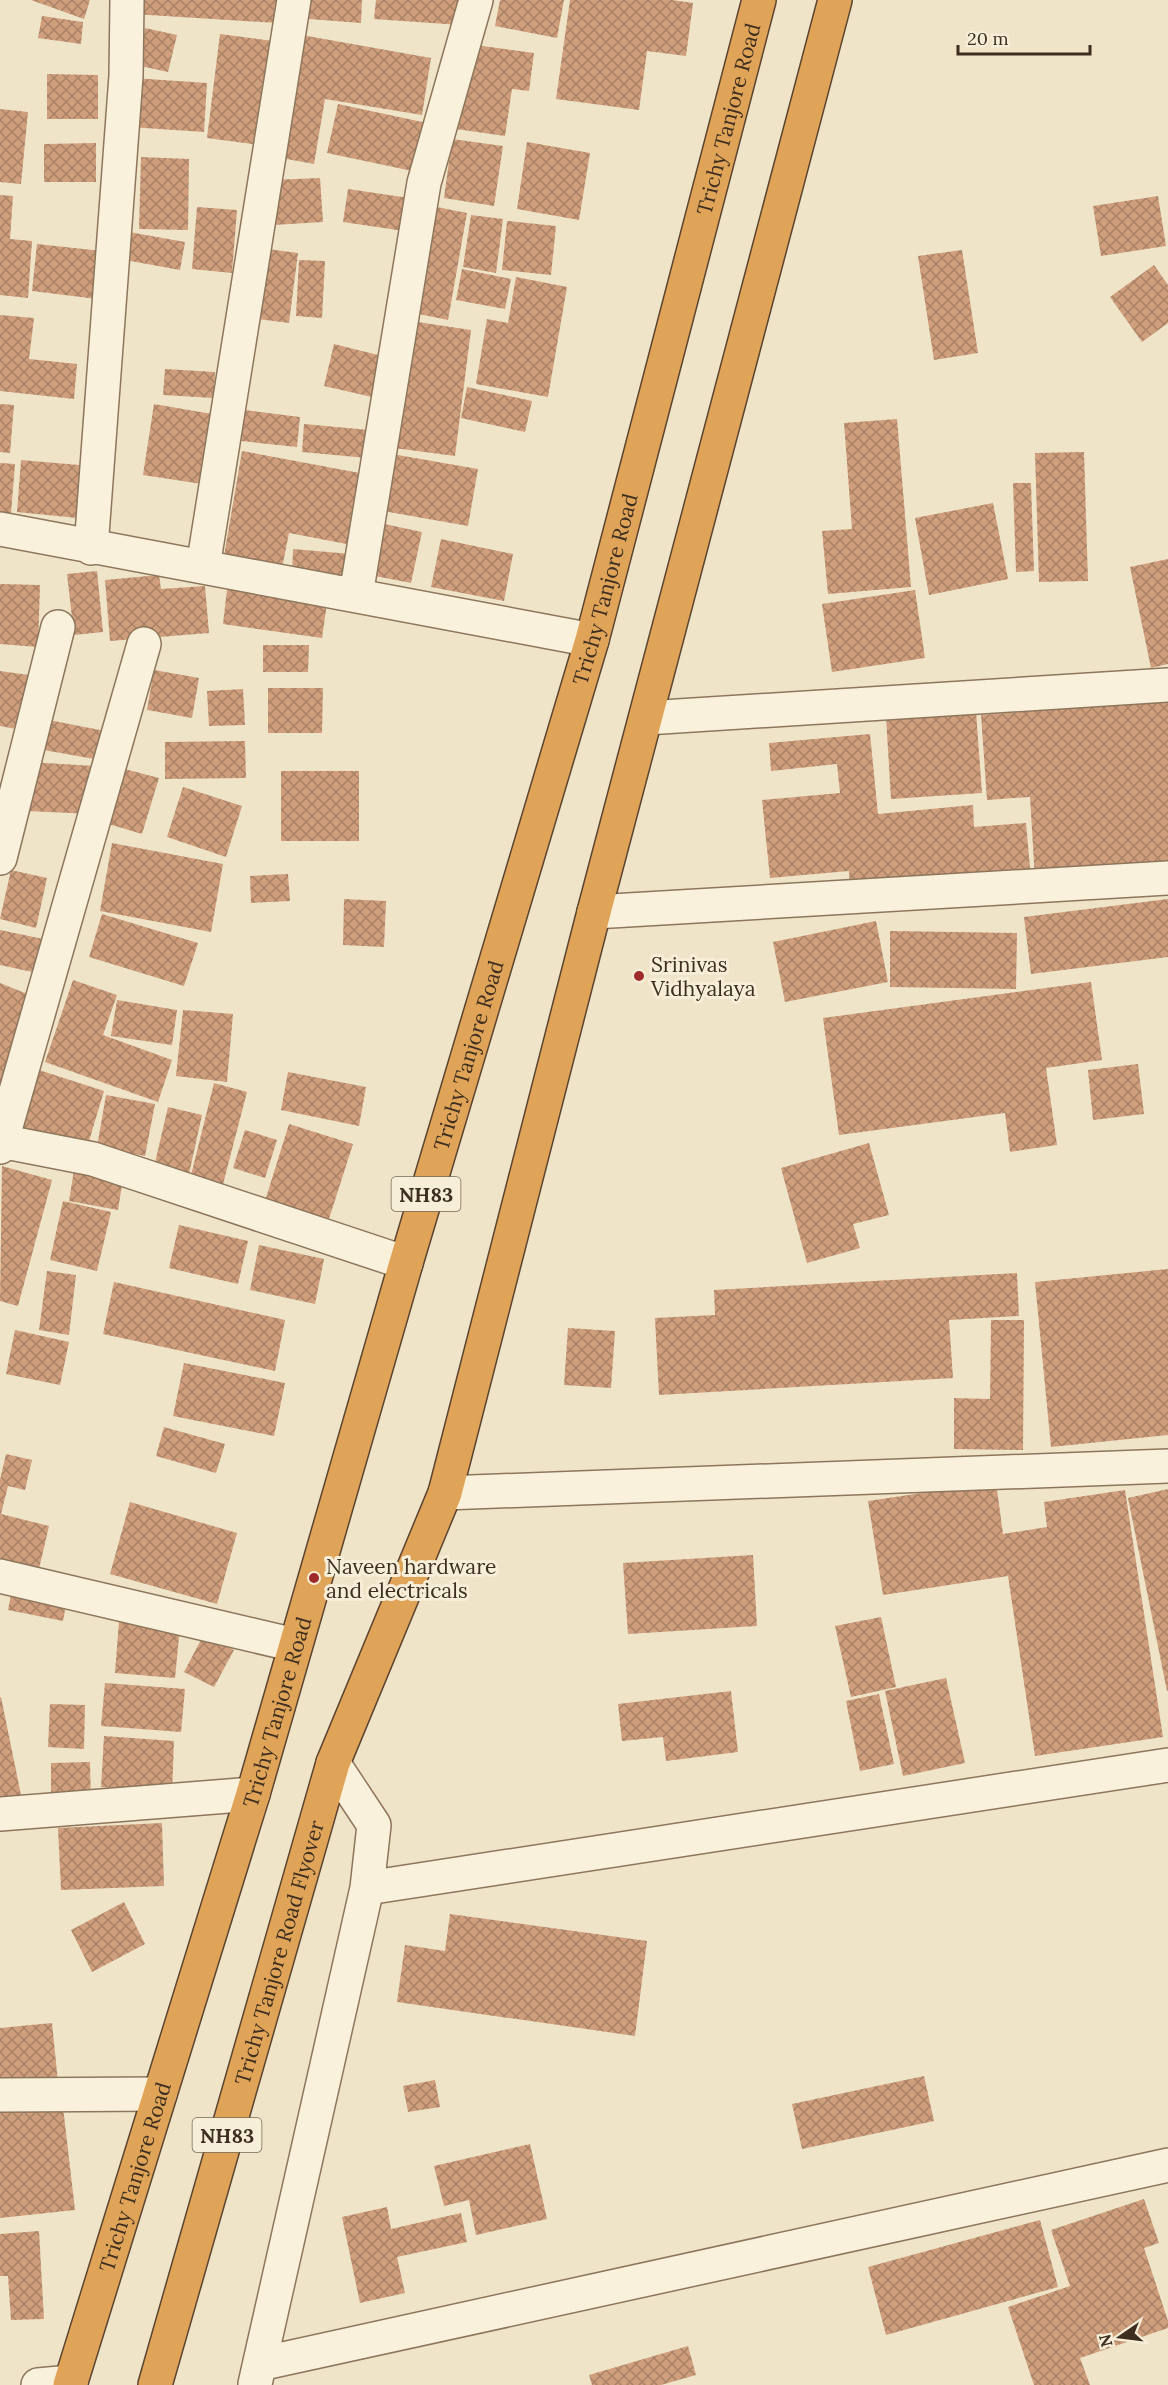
<svg xmlns="http://www.w3.org/2000/svg" width="1168" height="2385" viewBox="0 0 1168 2385" font-family="Lora,serif">
<style>
.building{fill:url(#building-cross-hatch)}
.lines{fill:none;stroke-linecap:round;stroke-linejoin:round}
.street-casing{stroke:#8d765c;stroke-width:36}
.highway-casing{stroke:#5b4430;stroke-width:36}
.street{stroke:#faf1dc;stroke-width:33}
.highway{stroke:#e0a458;stroke-width:33}
.poi-dot{fill:#9e2a2b;stroke:#f7eed8;stroke-width:2}
.labels{text-anchor:middle;dominant-baseline:central;stroke-width:6;stroke-linejoin:round;paint-order:stroke}
.shield{fill:#f7eed8;stroke:#756857;stroke-width:1.5}
.shield-label{font-size:20px;font-weight:bold;fill:#3d2e20}
.street-label{font-size:21px;fill:#3d2e20;stroke:#f7eed8}
.poi-label{font-size:21px;fill:#3d2e20;stroke:#f7eed8;text-anchor:start}
</style>
<defs>
<pattern id="building-cross-hatch" width="8" height="8" patternUnits="userSpaceOnUse" patternTransform="scale(1.5)"><rect width="8" height="8" fill="#cf9f7d"/><path d="M0 0l8 8M0 8l8-8" fill="none" stroke="#a98266"/></pattern>
</defs>
<rect width="100%" height="100%" fill="#f0e4c8"/>
<path class="building" d="M 31,0 L 90,0 L 84,19 Z
M 134,0 L 279,0 L 278,23 L 133,14 Z
M 310,0 L 362,0 L 361,23 L 309,19 Z
M 376,0 L 462,0 L 460,25 L 374,19 Z
M 500,0 L 564,0 L 557,38 L 495,26 Z
M 570,0 L 672,0 L 693,3 L 686,56 L 647,51 L 639,110 L 556,99 Z
M 42,16 L 83,22 L 81,44 L 38,38 Z
M 145,28 L 177,35 L 168,72 L 136,65 Z
M 220,34 L 273,41 L 260,145 L 207,138 Z
M 296,34 L 431,58 L 422,115 L 325,99 L 314,164 L 276,157 Z
M 468,44 L 534,53 L 529,91 L 512,89 L 505,136 L 456,129 Z
M 47,74 L 98,75 L 98,119 L 47,119 Z
M 133,78 L 207,83 L 204,132 L 130,127 Z
M 338,104 L 427,123 L 417,172 L 327,153 Z
M 0,109 L 28,112 L 21,184 L 0,182 Z
M 452,139 L 503,146 L 494,206 L 444,198 Z
M 527,142 L 590,153 L 579,220 L 517,209 Z
M 96,143 L 96,182 L 44,182 L 44,144 Z
M 141,157 L 189,159 L 188,230 L 139,229 Z
M 320,178 L 323,222 L 274,225 L 271,180 Z
M 348,189 L 409,198 L 404,231 L 343,222 Z
M 0,195 L 13,196 L 10,239 L 32,241 L 28,298 L 0,295 Z
M 1158,196 L 1166,246 L 1101,256 L 1093,206 Z
M 432,206 L 467,213 L 448,320 L 414,313 Z
M 197,207 L 237,210 L 232,273 L 192,269 Z
M 471,215 L 503,219 L 496,273 L 463,267 Z
M 507,221 L 556,226 L 551,275 L 502,270 Z
M 129,232 L 185,242 L 180,270 L 125,260 Z
M 37,244 L 102,251 L 97,299 L 32,291 Z
M 260,248 L 298,253 L 289,323 L 251,318 Z
M 962,250 L 978,353 L 934,360 L 918,256 Z
M 299,260 L 325,261 L 322,318 L 296,316 Z
M 1154,265 L 1168,285 L 1168,323 L 1142,342 L 1110,297 Z
M 462,269 L 511,279 L 505,309 L 456,300 Z
M 516,277 L 567,287 L 548,397 L 476,384 L 487,319 L 508,323 Z
M 0,315 L 34,318 L 29,359 L 77,364 L 74,399 L 0,391 Z
M 411,321 L 471,330 L 455,456 L 394,448 Z
M 334,344 L 382,356 L 372,397 L 324,386 Z
M 165,369 L 215,372 L 214,398 L 163,395 Z
M 467,387 L 532,401 L 525,432 L 461,418 Z
M 0,404 L 14,405 L 10,453 L 0,452 Z
M 154,404 L 212,414 L 202,484 L 143,475 Z
M 245,410 L 300,417 L 297,447 L 241,441 Z
M 897,419 L 911,587 L 828,594 L 822,531 L 852,529 L 844,423 Z
M 304,424 L 369,430 L 367,458 L 302,452 Z
M 242,451 L 365,474 L 352,545 L 289,533 L 281,573 L 223,562 Z
M 1084,452 L 1088,581 L 1039,582 L 1035,453 Z
M 392,454 L 478,469 L 468,526 L 383,511 Z
M 21,460 L 91,466 L 87,519 L 17,512 Z
M 0,463 L 15,464 L 11,514 L 0,513 Z
M 1013,483 L 1031,483 L 1034,571 L 1016,572 Z
M 993,503 L 1008,579 L 929,595 L 915,518 Z
M 380,523 L 422,532 L 411,583 L 370,575 Z
M 441,539 L 513,554 L 504,601 L 431,587 Z
M 293,549 L 351,554 L 349,581 L 292,576 Z
M 1168,559 L 1168,664 L 1151,668 L 1130,567 Z
M 97,571 L 103,632 L 74,635 L 67,574 Z
M 159,575 L 161,589 L 205,586 L 209,633 L 110,641 L 105,580 Z
M 228,581 L 328,596 L 322,638 L 223,624 Z
M 0,584 L 40,585 L 38,647 L 0,644 Z
M 915,590 L 925,658 L 832,672 L 822,604 Z
M 263,645 L 309,645 L 308,672 L 263,672 Z
M 154,670 L 199,678 L 192,718 L 147,710 Z
M 0,671 L 36,676 L 27,731 L 0,726 Z
M 268,688 L 323,688 L 322,733 L 268,733 Z
M 243,689 L 245,725 L 209,726 L 207,691 Z
M 1168,701 L 1168,870 L 1035,880 L 1030,797 L 987,800 L 981,715 Z
M 976,711 L 982,793 L 891,799 L 886,717 Z
M 44,719 L 105,731 L 100,760 L 38,749 Z
M 870,734 L 878,814 L 973,805 L 974,827 L 1026,823 L 1031,879 L 850,896 L 849,871 L 770,878 L 762,800 L 840,793 L 837,764 L 771,771 L 769,743 Z
M 245,741 L 246,778 L 165,779 L 165,742 Z
M 29,762 L 95,766 L 92,814 L 27,811 Z
M 121,768 L 159,778 L 142,834 L 105,823 Z
M 281,771 L 359,771 L 359,841 L 281,841 Z
M 183,787 L 242,806 L 226,857 L 167,837 Z
M 112,843 L 223,864 L 211,932 L 100,911 Z
M 11,870 L 47,878 L 36,928 L 0,919 Z
M 288,874 L 290,901 L 251,903 L 250,876 Z
M 344,899 L 386,901 L 384,947 L 343,945 Z
M 1168,899 L 1168,957 L 1031,974 L 1024,917 Z
M 102,914 L 198,943 L 184,986 L 89,957 Z
M 876,921 L 888,982 L 785,1002 L 773,942 Z
M 0,930 L 53,941 L 46,975 L 0,965 Z
M 890,931 L 1017,933 L 1016,989 L 890,987 Z
M 73,980 L 117,995 L 103,1035 L 172,1060 L 158,1102 L 45,1062 Z
M 1091,982 L 1102,1060 L 1046,1068 L 1057,1145 L 1010,1152 L 1005,1113 L 839,1135 L 823,1018 Z
M 0,983 L 35,997 L 0,1088 Z
M 117,1000 L 177,1010 L 172,1045 L 111,1036 Z
M 183,1010 L 233,1014 L 227,1082 L 176,1076 Z
M 1138,1064 L 1144,1114 L 1093,1120 L 1088,1070 Z
M 39,1070 L 104,1091 L 86,1151 L 21,1131 Z
M 288,1072 L 366,1087 L 359,1126 L 281,1110 Z
M 214,1083 L 247,1092 L 222,1188 L 190,1179 Z
M 106,1095 L 155,1104 L 145,1156 L 97,1147 Z
M 168,1107 L 202,1115 L 189,1174 L 154,1167 Z
M 289,1124 L 353,1144 L 328,1222 L 265,1201 Z
M 245,1130 L 277,1140 L 265,1178 L 233,1168 Z
M 869,1143 L 889,1215 L 853,1224 L 860,1248 L 807,1263 L 781,1168 Z
M 2,1166 L 52,1180 L 18,1306 L 0,1301 Z
M 74,1170 L 123,1179 L 118,1210 L 69,1201 Z
M 63,1201 L 111,1212 L 97,1271 L 50,1260 Z
M 179,1225 L 248,1241 L 238,1284 L 169,1268 Z
M 259,1245 L 324,1259 L 315,1304 L 250,1290 Z
M 1168,1269 L 1168,1435 L 1051,1447 L 1035,1282 Z
M 47,1271 L 76,1275 L 69,1335 L 39,1330 Z
M 1017,1273 L 1019,1316 L 949,1320 L 953,1378 L 659,1395 L 655,1318 L 715,1315 L 714,1290 Z
M 114,1282 L 285,1320 L 275,1371 L 103,1334 Z
M 991,1320 L 1024,1320 L 1023,1450 L 954,1449 L 954,1398 L 990,1399 Z
M 568,1328 L 615,1331 L 611,1388 L 564,1385 Z
M 15,1330 L 69,1342 L 60,1385 L 6,1374 Z
M 184,1363 L 285,1383 L 274,1436 L 173,1416 Z
M 164,1427 L 225,1444 L 216,1473 L 156,1456 Z
M 6,1454 L 32,1460 L 25,1490 L 8,1486 L 1,1514 L 49,1526 L 39,1569 L 0,1559 L 0,1480 Z
M 996,1482 L 1003,1534 L 1047,1527 L 1044,1502 L 1125,1490 L 1163,1737 L 1035,1756 L 1008,1576 L 883,1595 L 868,1501 Z
M 1168,1489 L 1168,1691 L 1167,1691 L 1128,1498 Z
M 130,1502 L 237,1533 L 217,1604 L 110,1574 Z
M 753,1555 L 757,1626 L 628,1634 L 623,1563 Z
M 12,1589 L 67,1599 L 63,1621 L 8,1610 Z
M 881,1617 L 896,1687 L 851,1697 L 835,1626 Z
M 119,1621 L 180,1627 L 175,1678 L 115,1673 Z
M 204,1634 L 234,1650 L 214,1687 L 184,1672 Z
M 946,1678 L 965,1763 L 903,1776 L 885,1691 Z
M 105,1683 L 185,1689 L 181,1732 L 101,1726 Z
M 731,1691 L 738,1752 L 666,1761 L 663,1737 L 622,1741 L 618,1704 Z
M 879,1694 L 894,1764 L 860,1771 L 846,1701 Z
M 1,1697 L 21,1795 L 0,1799 L 0,1698 Z
M 50,1704 L 85,1705 L 84,1749 L 48,1747 Z
M 104,1736 L 174,1741 L 172,1793 L 101,1787 Z
M 90,1762 L 91,1804 L 51,1805 L 51,1763 Z
M 162,1823 L 164,1886 L 61,1890 L 58,1828 Z
M 124,1902 L 145,1944 L 92,1972 L 71,1930 Z
M 450,1914 L 647,1941 L 635,2036 L 397,2002 L 405,1945 L 445,1951 Z
M 52,2023 L 58,2082 L 0,2088 L 0,2028 Z
M 924,2076 L 934,2121 L 802,2149 L 792,2104 Z
M 435,2080 L 440,2107 L 408,2112 L 403,2086 Z
M 63,2107 L 75,2210 L 0,2218 L 0,2113 Z
M 530,2144 L 547,2219 L 476,2235 L 469,2200 L 444,2206 L 434,2166 Z
M 1144,2199 L 1159,2243 L 1144,2248 L 1168,2321 L 1168,2328 L 1080,2358 L 1090,2385 L 1034,2385 L 1008,2307 L 1070,2286 L 1051,2230 Z
M 387,2207 L 391,2229 L 461,2213 L 467,2242 L 397,2257 L 405,2293 L 360,2303 L 342,2217 Z
M 1040,2220 L 1058,2287 L 886,2335 L 868,2267 Z
M 39,2231 L 44,2319 L 11,2320 L 8,2276 L 0,2276 L 0,2234 Z
M 688,2346 L 696,2375 L 661,2385 L 592,2385 L 589,2375 Z"/>
<g class="lines">
<g class="street-casing">
<path id="street" d="M 0,529 L 592,640
M 91,548 L 126,76 L 127,0
M 203,567 L 294,0
M 356,595 L 424,183 L 476,0
M 646,718 L 1168,685
M 0,858 L 58,627
M 594,912 L 1168,878
M 0,1141 L 93,1159 L 406,1263
M 0,1147 L 144,644
M 445,1493 L 1168,1466
M 0,1576 L 295,1645
M 0,1814 L 253,1794
M 367,1888 L 1168,1765
M 0,2095 L 160,2094
M 260,2364 L 1168,2165
M 255,2384 L 367,1888 L 374,1825 L 333,1763
M 38,2385 L 71,2382"/>
</g>
<g class="highway-casing">
<g id="highway">
<path id="s1" d="M 70,2385 L 253,1794 L 406,1263 L 592,640 L 759,0"/>
<path id="s2" d="M 155,2385 L 333,1763 L 445,1493 L 594,912 L 835,0"/>
</g>
</g>
<use href="#street" class="street"/>
<use href="#highway" class="highway"/>
</g>
<g class="poi-dot">
<circle cx="639" cy="976" r="6"/>
<circle cx="314" cy="1578" r="6"/>
</g>
<g class="labels">
<g class="shield">
<rect x="391.5" y="1177" width="69" height="34" rx="4.5"/>
<rect x="192.5" y="2118" width="69" height="34" rx="4.5"/>
</g>
<g class="shield-label">
<text x="426" y="1194">NH83</text>
<text x="227" y="2135">NH83</text>
</g>
<g class="street-label">
<text stroke="none"><textPath href="#s1" startOffset="2360">Trichy Tanjore Road</textPath></text>
<text stroke="none"><textPath href="#s1" startOffset="1874">Trichy Tanjore Road</textPath></text>
<text stroke="none"><textPath href="#s1" startOffset="1388">Trichy Tanjore Road</textPath></text>
<text stroke="none"><textPath href="#s1" startOffset="704">Trichy Tanjore Road</textPath></text>
<text stroke="none"><textPath href="#s2" startOffset="450">Trichy Tanjore Road Flyover</textPath></text>
<text stroke="none"><textPath href="#s1" startOffset="218">Trichy Tanjore Road</textPath></text>
</g>
<g class="poi-label">
<text x="651" y="964">Srinivas<tspan x="651" dy="24">Vidhyalaya</tspan></text>
<text x="326" y="1566">Naveen hardware<tspan x="326" dy="24">and electricals</tspan></text>
</g>
</g>
<g transform="translate(1120 2337) rotate(256)" stroke="#f7eed8" stroke-width="4.5" paint-order="stroke">
<path d="M0-4.5L10 22L0 15L-10 22Z" fill="#3d2e20"/>
<text y="-9" font-size="16" font-weight="bold" text-anchor="middle" fill="#3d2e20">N</text>
</g>
<path d="M958 45v9h132v-9" fill="none" stroke="#3d2e20" stroke-width="3"/>
<text x="967" y="45" font-size="18" fill="#3d2e20" stroke="#f7eed8" stroke-width="4.5" paint-order="stroke">20 m</text>
</svg>
